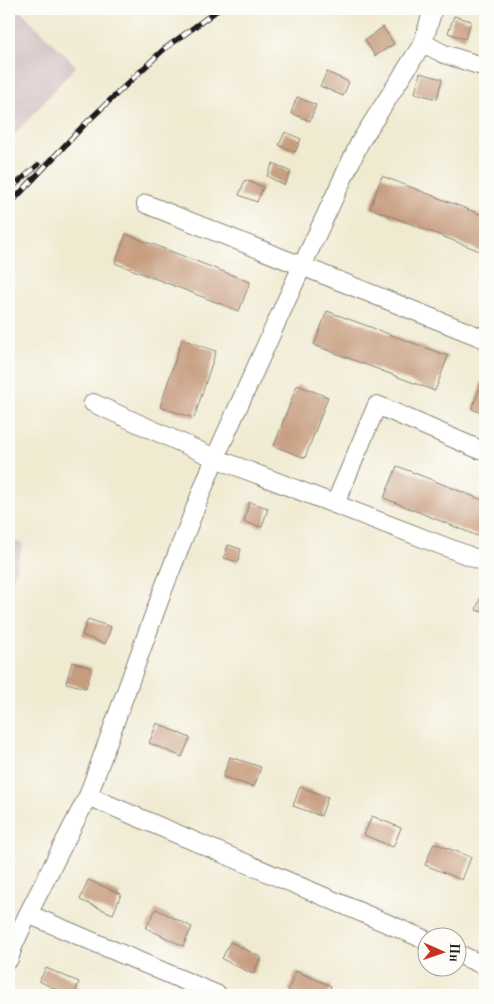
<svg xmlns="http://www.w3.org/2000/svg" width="494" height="1004" viewBox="0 0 494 1004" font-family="'Old Standard TT',serif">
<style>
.industrial{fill:#d2bfc1}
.building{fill:#c69b7e}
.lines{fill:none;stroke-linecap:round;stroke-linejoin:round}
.minor-casing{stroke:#868376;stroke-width:20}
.minor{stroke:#fff;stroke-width:18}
.rail-casing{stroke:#1c1c1c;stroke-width:5.5}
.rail{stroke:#fdfcf7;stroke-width:4;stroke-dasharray:11;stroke-linecap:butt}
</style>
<rect width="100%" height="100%" fill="#fdfcf7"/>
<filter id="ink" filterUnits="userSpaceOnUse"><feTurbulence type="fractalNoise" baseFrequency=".02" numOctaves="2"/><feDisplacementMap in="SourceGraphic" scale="10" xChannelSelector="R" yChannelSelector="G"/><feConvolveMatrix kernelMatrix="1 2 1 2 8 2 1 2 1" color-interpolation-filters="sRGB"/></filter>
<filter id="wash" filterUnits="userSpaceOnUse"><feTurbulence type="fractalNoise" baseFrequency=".0096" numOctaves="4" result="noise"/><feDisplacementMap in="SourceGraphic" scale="20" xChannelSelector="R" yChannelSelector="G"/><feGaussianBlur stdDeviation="1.12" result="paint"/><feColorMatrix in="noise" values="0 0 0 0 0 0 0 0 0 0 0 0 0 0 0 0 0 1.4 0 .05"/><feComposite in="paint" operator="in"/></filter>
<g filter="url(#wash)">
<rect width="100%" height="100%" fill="#f0ead1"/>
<path class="industrial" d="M 9,9 L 19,9 L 76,66 L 9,141 Z
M 9,541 L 23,543 L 9,593 Z"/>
<g id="blocks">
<path class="building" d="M 454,16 L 471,21 L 465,39 L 448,33 Z
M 383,27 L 394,44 L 375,56 L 365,40 Z
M 327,72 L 349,82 L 343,96 L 320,86 Z
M 420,73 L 442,79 L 437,99 L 415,93 Z
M 297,97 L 316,105 L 310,121 L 291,113 Z
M 285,132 L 301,139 L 295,152 L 279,145 Z
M 273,163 L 291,172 L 284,185 L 267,176 Z
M 382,176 L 485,216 L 485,253 L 370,208 Z
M 245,180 L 263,187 L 257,202 L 239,195 Z
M 126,234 L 250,282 L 239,311 L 115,263 Z
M 327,311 L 448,356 L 435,391 L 314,345 Z
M 182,339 L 216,351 L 194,418 L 160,407 Z
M 482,381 L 485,383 L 485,414 L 472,409 Z
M 297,385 L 328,397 L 305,458 L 274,446 Z
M 397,466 L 485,501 L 485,539 L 384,498 Z
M 249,502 L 268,508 L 262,527 L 244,522 Z
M 228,545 L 241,549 L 238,562 L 224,558 Z
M 485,585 L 485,613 L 476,610 Z
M 88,619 L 111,627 L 105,644 L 82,635 Z
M 72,662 L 92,668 L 86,688 L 66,683 Z
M 157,723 L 190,738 L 182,757 L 149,743 Z
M 230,757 L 261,767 L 254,787 L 223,777 Z
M 300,787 L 328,797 L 321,816 L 293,806 Z
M 372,816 L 401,828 L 393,847 L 364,835 Z
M 434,843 L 471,857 L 462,880 L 425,865 Z
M 88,880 L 121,894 L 113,914 L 80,900 Z
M 156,909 L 192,927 L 183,946 L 146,928 Z
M 230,942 L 261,957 L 253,974 L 222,959 Z
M 46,968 L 79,982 L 74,995 L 68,995 L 39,981 Z
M 296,971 L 331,986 L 328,995 L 301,995 L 288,990 Z"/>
</g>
</g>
<g filter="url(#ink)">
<use href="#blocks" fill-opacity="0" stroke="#868376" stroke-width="1"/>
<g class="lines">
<g class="minor-casing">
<path id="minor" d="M 423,43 L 444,54 L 485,67
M 146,204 L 485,339
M 93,403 L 215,458 L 485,562
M 335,504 L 377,405 L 478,449
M 88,796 L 426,940
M 28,914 L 218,995
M 456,953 L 485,966
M 9,959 L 14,944 L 28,914 L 88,796 L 163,590 L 215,458 L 302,266 L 360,142 L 423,43 L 433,9"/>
</g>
<use href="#minor" class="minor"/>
<g class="rail-casing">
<path id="rail" d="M 9,190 L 38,165
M 9,205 L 84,125 L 163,50 L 219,9"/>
</g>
<use href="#rail" class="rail"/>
</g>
</g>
<rect width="494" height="1004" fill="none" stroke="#fdfcf7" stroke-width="30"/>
<g transform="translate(442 952) rotate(92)"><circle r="24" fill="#fdfcf7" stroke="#a3a29f"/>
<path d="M0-4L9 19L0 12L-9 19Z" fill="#c8321e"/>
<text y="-8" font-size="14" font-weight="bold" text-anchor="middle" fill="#1c1c1c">Пн</text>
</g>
</svg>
